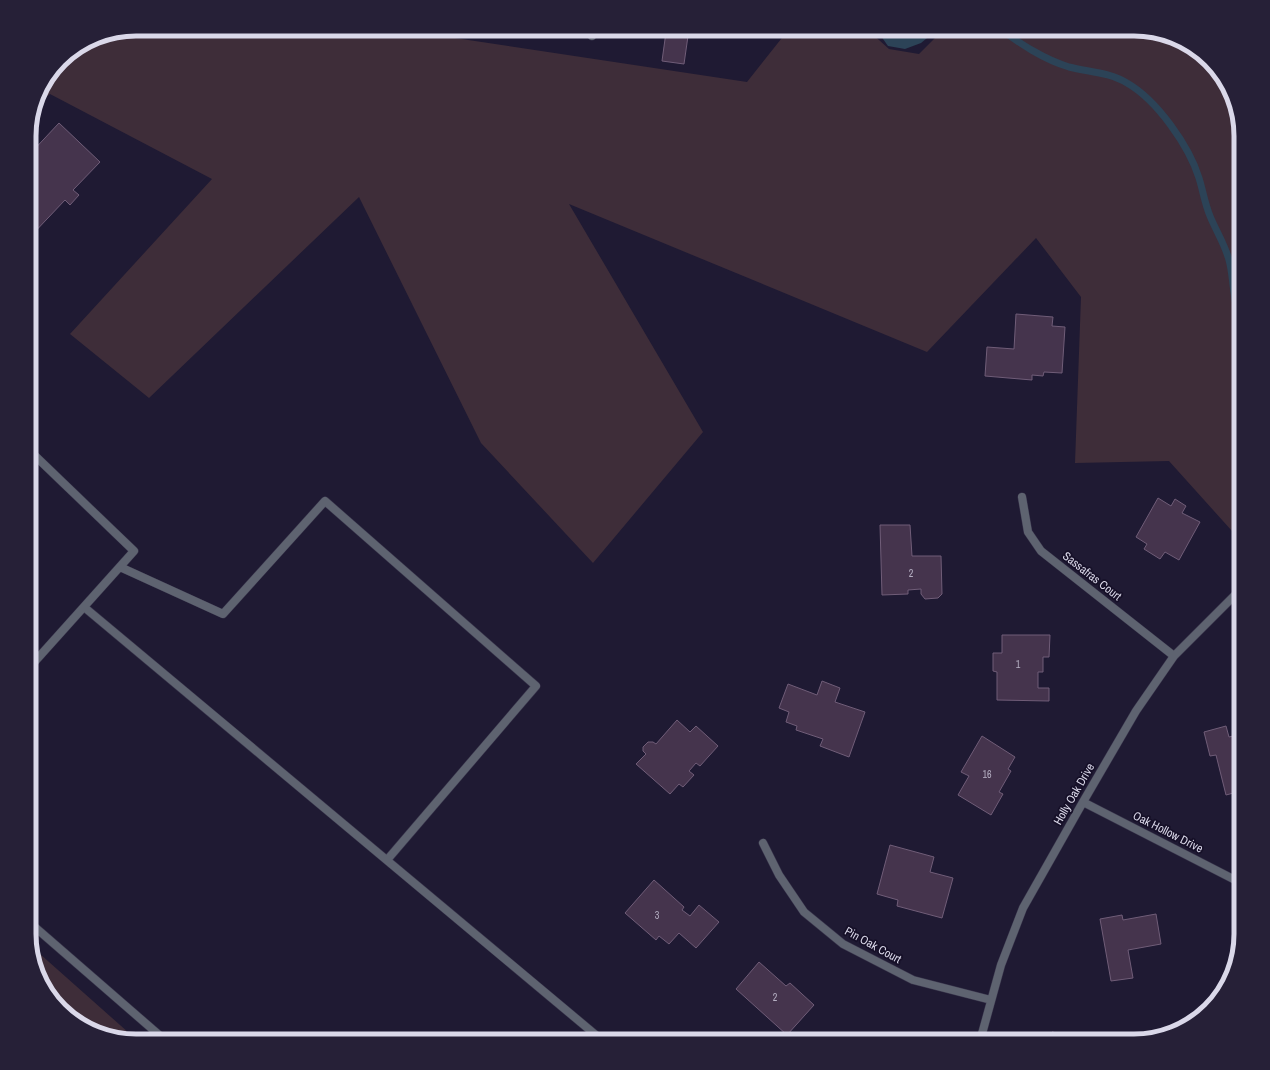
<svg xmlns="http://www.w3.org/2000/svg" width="1270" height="1070" viewBox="0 0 1270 1070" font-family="'Archivo Narrow',sans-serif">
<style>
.green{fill:#3e2d39}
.water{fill:#2c4357}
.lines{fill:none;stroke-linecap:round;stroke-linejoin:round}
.stream{stroke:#2c4357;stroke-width:7}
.building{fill:#45344d;stroke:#705d78}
.lane-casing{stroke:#39354c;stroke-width:9}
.street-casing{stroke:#39354c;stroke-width:9}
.lane{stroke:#5e6370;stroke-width:8}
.street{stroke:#5e6370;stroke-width:8}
.labels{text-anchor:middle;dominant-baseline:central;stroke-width:3.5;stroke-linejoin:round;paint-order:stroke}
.number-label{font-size:10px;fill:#b5afc2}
.street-label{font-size:12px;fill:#dad8e9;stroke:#161028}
.rim{fill:none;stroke:#dad8e9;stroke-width:5}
</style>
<rect width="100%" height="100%" fill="#1f1a33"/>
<path class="green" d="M 136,29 L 395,29 L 747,82 L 789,29 L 869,29 L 869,31 L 889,49 L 919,54 L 944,29 L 1134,29 L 1160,34 L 1218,75 L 1233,95 L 1241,136 L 1241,541 L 1169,461 L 1075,463 L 1081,297 L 1036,238 L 927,352 L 569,204 L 703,432 L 593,563 L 481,443 L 359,197 L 149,398 L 70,334 L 212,179 L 50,94 L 36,104 L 40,89 L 65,56 L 95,37 Z
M 31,946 L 138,1041 L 95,1033 L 65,1014 L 40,981 Z"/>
<path class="water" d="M 876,29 L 938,29 L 921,43 L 905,49 L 888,46 Z"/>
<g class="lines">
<path class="stream" d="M 1000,29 C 1021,44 1043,59 1069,67 C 1088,72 1109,72 1127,83 C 1157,100 1189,146 1199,178 C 1203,191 1205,204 1210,216 C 1216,231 1227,248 1230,264 C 1234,283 1233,304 1241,323"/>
</g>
<path class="building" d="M 660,29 L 692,29 L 691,37 L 688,36 L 684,64 L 662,61 L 666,32 L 660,30 Z
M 59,123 L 100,162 L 73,190 L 79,195 L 70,205 L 65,200 L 29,238 L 29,155 Z
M 1016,314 L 1053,317 L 1052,326 L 1065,327 L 1062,373 L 1044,372 L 1043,376 L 1032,375 L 1032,380 L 985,376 L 987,347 L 1014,349 Z
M 1158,498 L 1171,506 L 1175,499 L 1186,506 L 1182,513 L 1200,522 L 1179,560 L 1165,552 L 1160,559 L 1144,549 L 1147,544 L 1136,537 Z
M 880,525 L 910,525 L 912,556 L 941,556 L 942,594 L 938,598 L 925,599 L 921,594 L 921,589 L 908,590 L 908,594 L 882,595 Z
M 1002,635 L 1050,635 L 1049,657 L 1043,657 L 1043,672 L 1038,672 L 1038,688 L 1049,688 L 1049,701 L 997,700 L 997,672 L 993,671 L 993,653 L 1002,653 Z
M 822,681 L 840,688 L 835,702 L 865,712 L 849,757 L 820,746 L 823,739 L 796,730 L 797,726 L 786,722 L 789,712 L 779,708 L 788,684 L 817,695 Z
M 677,720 L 690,732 L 696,726 L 718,746 L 700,766 L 696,763 L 689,771 L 694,775 L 683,787 L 679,784 L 670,794 L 636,764 L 646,754 L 643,751 L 643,747 L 648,742 L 653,742 L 656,744 Z
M 1226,726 L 1229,737 L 1241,734 L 1241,791 L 1226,795 L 1216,755 L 1210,756 L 1204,732 Z
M 982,736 L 1015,757 L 1008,769 L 1011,771 L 999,792 L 1003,794 L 991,815 L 958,795 L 969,776 L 961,772 Z
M 890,845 L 934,857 L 930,872 L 953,878 L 942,918 L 897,906 L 898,900 L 877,894 Z
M 654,880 L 684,907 L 682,910 L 690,916 L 699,905 L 719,922 L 696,948 L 679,933 L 669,944 L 659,936 L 656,940 L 625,913 Z
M 1156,914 L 1161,944 L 1128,950 L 1133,978 L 1111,981 L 1100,919 L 1122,915 L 1123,920 Z
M 759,962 L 786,986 L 790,983 L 814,1005 L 787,1035 L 736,989 Z
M 1052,1032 L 1084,1038 L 1083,1041 L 1051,1041 Z
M 857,1033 L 868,1041 L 851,1041 Z"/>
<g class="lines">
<g class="lane-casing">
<path id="lane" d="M 120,567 L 223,614 L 325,501 L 536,686 L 387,860
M 84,607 L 603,1041
M 29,668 L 134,551 L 29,450"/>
</g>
<g class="street-casing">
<path id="street" d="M 592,36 L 593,29
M 1022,497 L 1028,532 L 1041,551 L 1174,656
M 1083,802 L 1241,883
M 763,843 L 779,875 L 804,912 L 843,944 L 913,980 L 991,1000
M 29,922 L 166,1041
M 980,1041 L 1001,965 L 1023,908 L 1083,802 L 1136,711 L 1174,656 L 1241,589"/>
</g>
<use href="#lane" class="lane"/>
<use href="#street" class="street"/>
</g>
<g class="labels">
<g class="number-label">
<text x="911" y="573">2</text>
<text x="1018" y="664">1</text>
<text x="987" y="774">16</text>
<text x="657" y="915">3</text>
<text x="775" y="997">2</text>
</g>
<g class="street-label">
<text transform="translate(1092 576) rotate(38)">Sassafras Court</text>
<text transform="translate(1074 794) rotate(-60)">Holly Oak Drive</text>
<text transform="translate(1168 832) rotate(27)">Oak Hollow Drive</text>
<text transform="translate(873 945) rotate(29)">Pin Oak Court</text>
</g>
</g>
<path d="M0 0H1270V1070H0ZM136 36H1134A100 100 0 0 1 1234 136V934A100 100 0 0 1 1134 1034H136A100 100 0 0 1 36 934V136A100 100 0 0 1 136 36Z" fill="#262037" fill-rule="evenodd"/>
<path class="rim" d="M136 36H1134A100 100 0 0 1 1234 136V934A100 100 0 0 1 1134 1034H136A100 100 0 0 1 36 934V136A100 100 0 0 1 136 36Z"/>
</svg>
